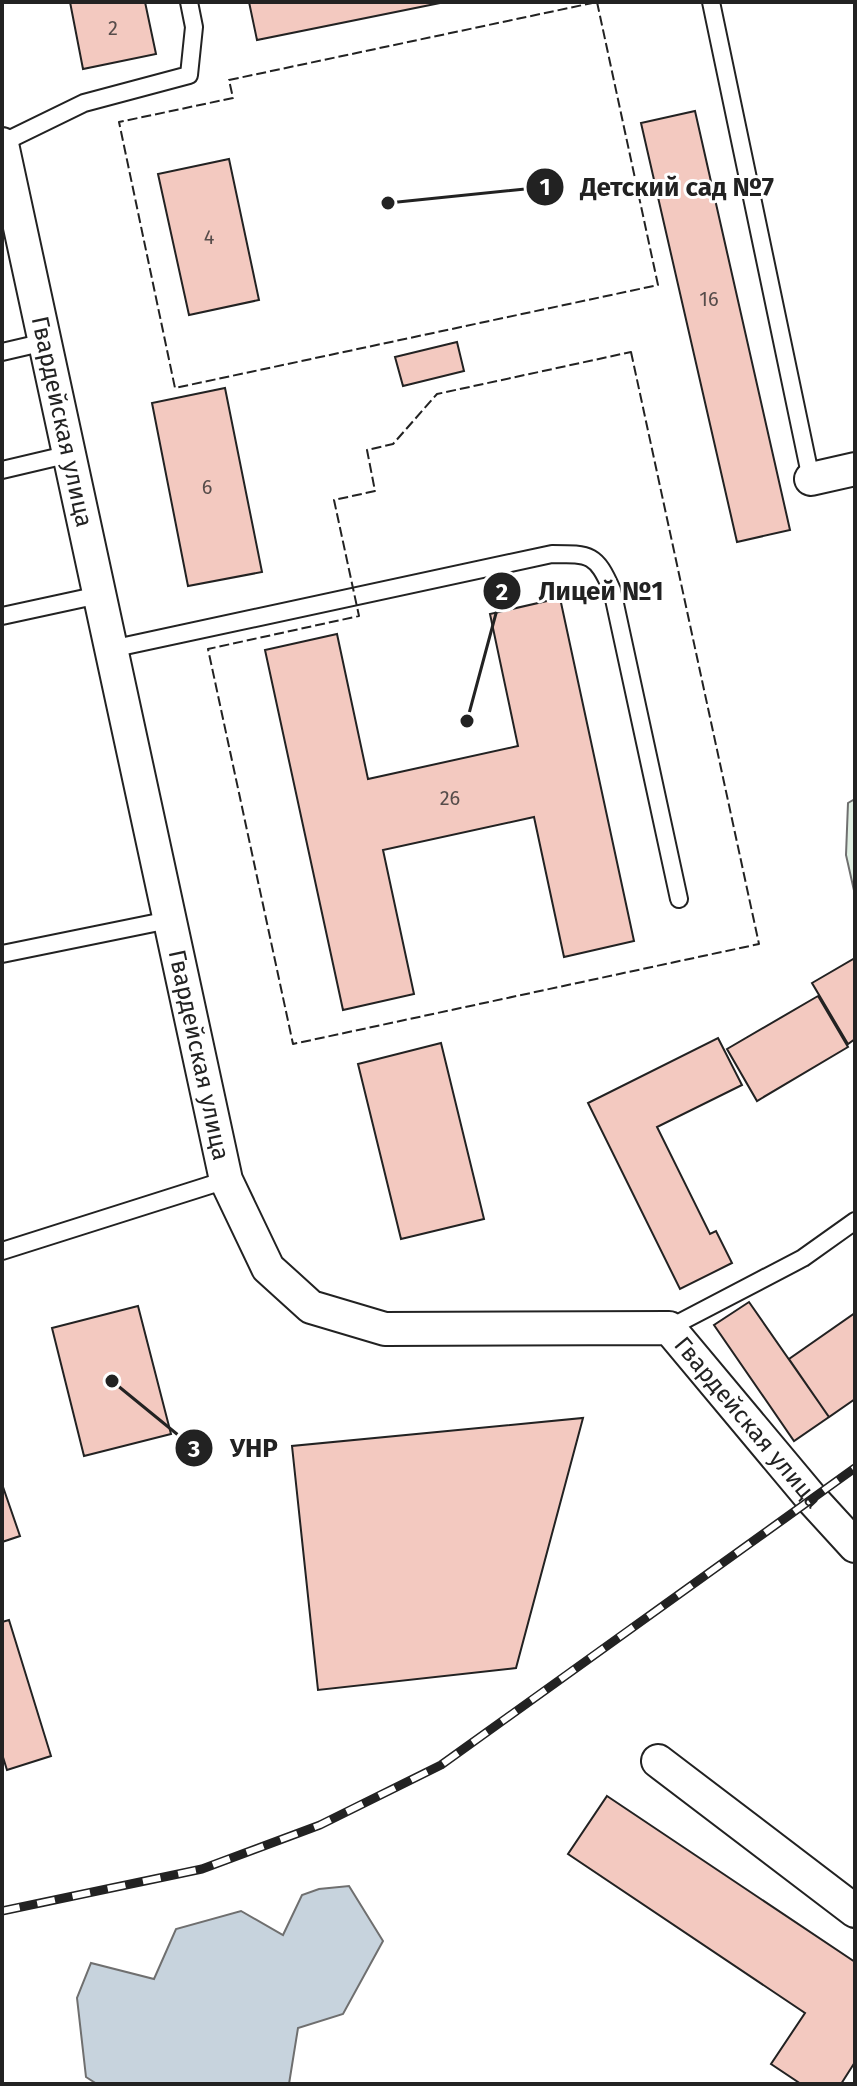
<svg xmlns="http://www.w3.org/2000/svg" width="857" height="2086" viewBox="0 0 857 2086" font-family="'Fira Sans',sans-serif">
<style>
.green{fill:#e0efe3;stroke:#6f6f6f;stroke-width:2}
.water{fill:#c7d3dd;stroke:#6f6f6f;stroke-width:2}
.building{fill:#f3c9c0;stroke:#222;stroke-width:2}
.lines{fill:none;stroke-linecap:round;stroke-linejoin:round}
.service-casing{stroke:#222;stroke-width:20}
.minor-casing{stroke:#222;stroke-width:36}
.service{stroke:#fff;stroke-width:16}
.minor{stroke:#fff;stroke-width:32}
.rail-casing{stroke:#222;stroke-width:9}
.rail{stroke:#fff;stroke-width:6;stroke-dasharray:18;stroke-linecap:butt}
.fence{stroke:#222;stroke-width:2;stroke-dasharray:10 4;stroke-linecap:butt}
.labels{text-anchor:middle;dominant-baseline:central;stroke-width:6;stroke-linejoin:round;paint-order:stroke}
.number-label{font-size:20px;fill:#564c4a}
.street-label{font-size:24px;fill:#222;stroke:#fff}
.leader{fill:none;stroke:#222;stroke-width:3}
.callout-dot{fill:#222;stroke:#fff;stroke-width:3}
.mark-label{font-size:24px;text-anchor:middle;font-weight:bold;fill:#fff}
.callout-label{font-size:26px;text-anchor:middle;font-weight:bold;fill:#222;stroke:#fff;stroke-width:6;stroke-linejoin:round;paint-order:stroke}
</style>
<rect width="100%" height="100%" fill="#fff"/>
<path class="green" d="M 855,799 L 855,895 L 846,855 L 848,803 Z"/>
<path class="water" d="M 349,1886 L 383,1941 L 343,2014 L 298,2028 L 289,2084 L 97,2084 L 86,2077 L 77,1998 L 91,1963 L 154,1979 L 176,1929 L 241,1911 L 283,1935 L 302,1895 L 319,1889 Z"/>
<path class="building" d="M 70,2 L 145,2 L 156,54 L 83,69 Z
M 249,2 L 445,2 L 257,40 Z
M 695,111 L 790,530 L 737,542 L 641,123 Z
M 229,159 L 259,300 L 189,315 L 158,174 Z
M 457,342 L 464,371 L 403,386 L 395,357 Z
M 225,388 L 262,572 L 188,586 L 152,403 Z
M 560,598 L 634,941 L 564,957 L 534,817 L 383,850 L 414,994 L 343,1010 L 265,650 L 337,634 L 368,779 L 518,746 L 490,614 Z
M 855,958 L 855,1039 L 848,1044 L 812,983 Z
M 818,996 L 848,1047 L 757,1101 L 727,1049 Z
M 718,1038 L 742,1085 L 657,1127 L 710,1234 L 716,1231 L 732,1263 L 680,1289 L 588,1103 Z
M 441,1043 L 484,1219 L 401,1239 L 358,1064 Z
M 749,1302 L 829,1417 L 794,1441 L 714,1325 Z
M 138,1306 L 171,1434 L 84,1456 L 52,1328 Z
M 855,1313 L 855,1399 L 829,1417 L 789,1359 Z
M 583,1418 L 516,1668 L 318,1690 L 292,1446 Z
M 2,1484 L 20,1536 L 2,1542 Z
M 9,1620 L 51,1756 L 7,1770 L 2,1754 L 2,1622 Z
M 607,1796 L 855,1962 L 855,2062 L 841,2084 L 801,2084 L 771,2064 L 805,2013 L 568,1854 Z"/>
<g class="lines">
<g class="service-casing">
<path id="service" d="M 711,2 L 811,479
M 2,143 L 84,103 L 189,75 L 194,27 L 189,2
M 2,352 L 45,342
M 2,470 L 70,454
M 2,616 L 99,595
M 111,649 L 552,554 C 591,554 596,554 612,590 L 679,899
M 2,954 L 169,920
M 2,1251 L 226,1180
M 669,1328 L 803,1258 L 855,1221"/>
</g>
<g class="minor-casing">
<g id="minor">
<path id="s1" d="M 2,144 L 226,1180 L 268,1268 L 311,1307 L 385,1329 L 669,1328 L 812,1499 L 855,1546"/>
<path d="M 811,479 L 855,469"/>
<path d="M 658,1761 L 855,1911"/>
</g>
</g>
<use href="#service" class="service"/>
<use href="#minor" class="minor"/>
<g class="rail-casing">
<path id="rail" d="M 2,1911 L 202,1869 L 320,1825 L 441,1765 L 855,1468"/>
</g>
<use href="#rail" class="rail"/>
<path class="fence" d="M 597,2 L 658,285 L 175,388 L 119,122 L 233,98 L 229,80 Z
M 631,352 L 759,944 L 293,1044 L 208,649 L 359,616 L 334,500 L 375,491 L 367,450 L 393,444 L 437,394 Z"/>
</g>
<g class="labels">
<g class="number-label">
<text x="113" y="28">2</text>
<text x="209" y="237">4</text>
<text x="709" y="299">16</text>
<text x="207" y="487">6</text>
<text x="450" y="798">26</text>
</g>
<g class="street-label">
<text stroke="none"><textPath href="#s1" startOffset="284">Гвардейская улица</textPath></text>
<text stroke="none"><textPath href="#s1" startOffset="932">Гвардейская улица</textPath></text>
<text stroke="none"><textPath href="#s1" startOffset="1700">Гвардейская улица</textPath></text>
</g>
</g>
<path class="leader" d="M388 203L545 187M467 721L502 591M112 1381L194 1448"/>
<g class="callout-dot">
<circle cx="388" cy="203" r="8"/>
<circle cx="467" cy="721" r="8"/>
<circle cx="112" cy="1381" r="8"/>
<circle cx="545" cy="187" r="20"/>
<circle cx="502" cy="591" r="20"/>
<circle cx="194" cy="1448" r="20"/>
</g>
<g class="mark-label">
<text x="545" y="195">1</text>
<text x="502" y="600">2</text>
<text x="194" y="1457">3</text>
</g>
<g class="callout-label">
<text x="677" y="196">Детский сад №7</text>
<text x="601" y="600">Лицей №1</text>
<text x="254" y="1457">УНР</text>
</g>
<rect width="857" height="2086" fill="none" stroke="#222222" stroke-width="8"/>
</svg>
